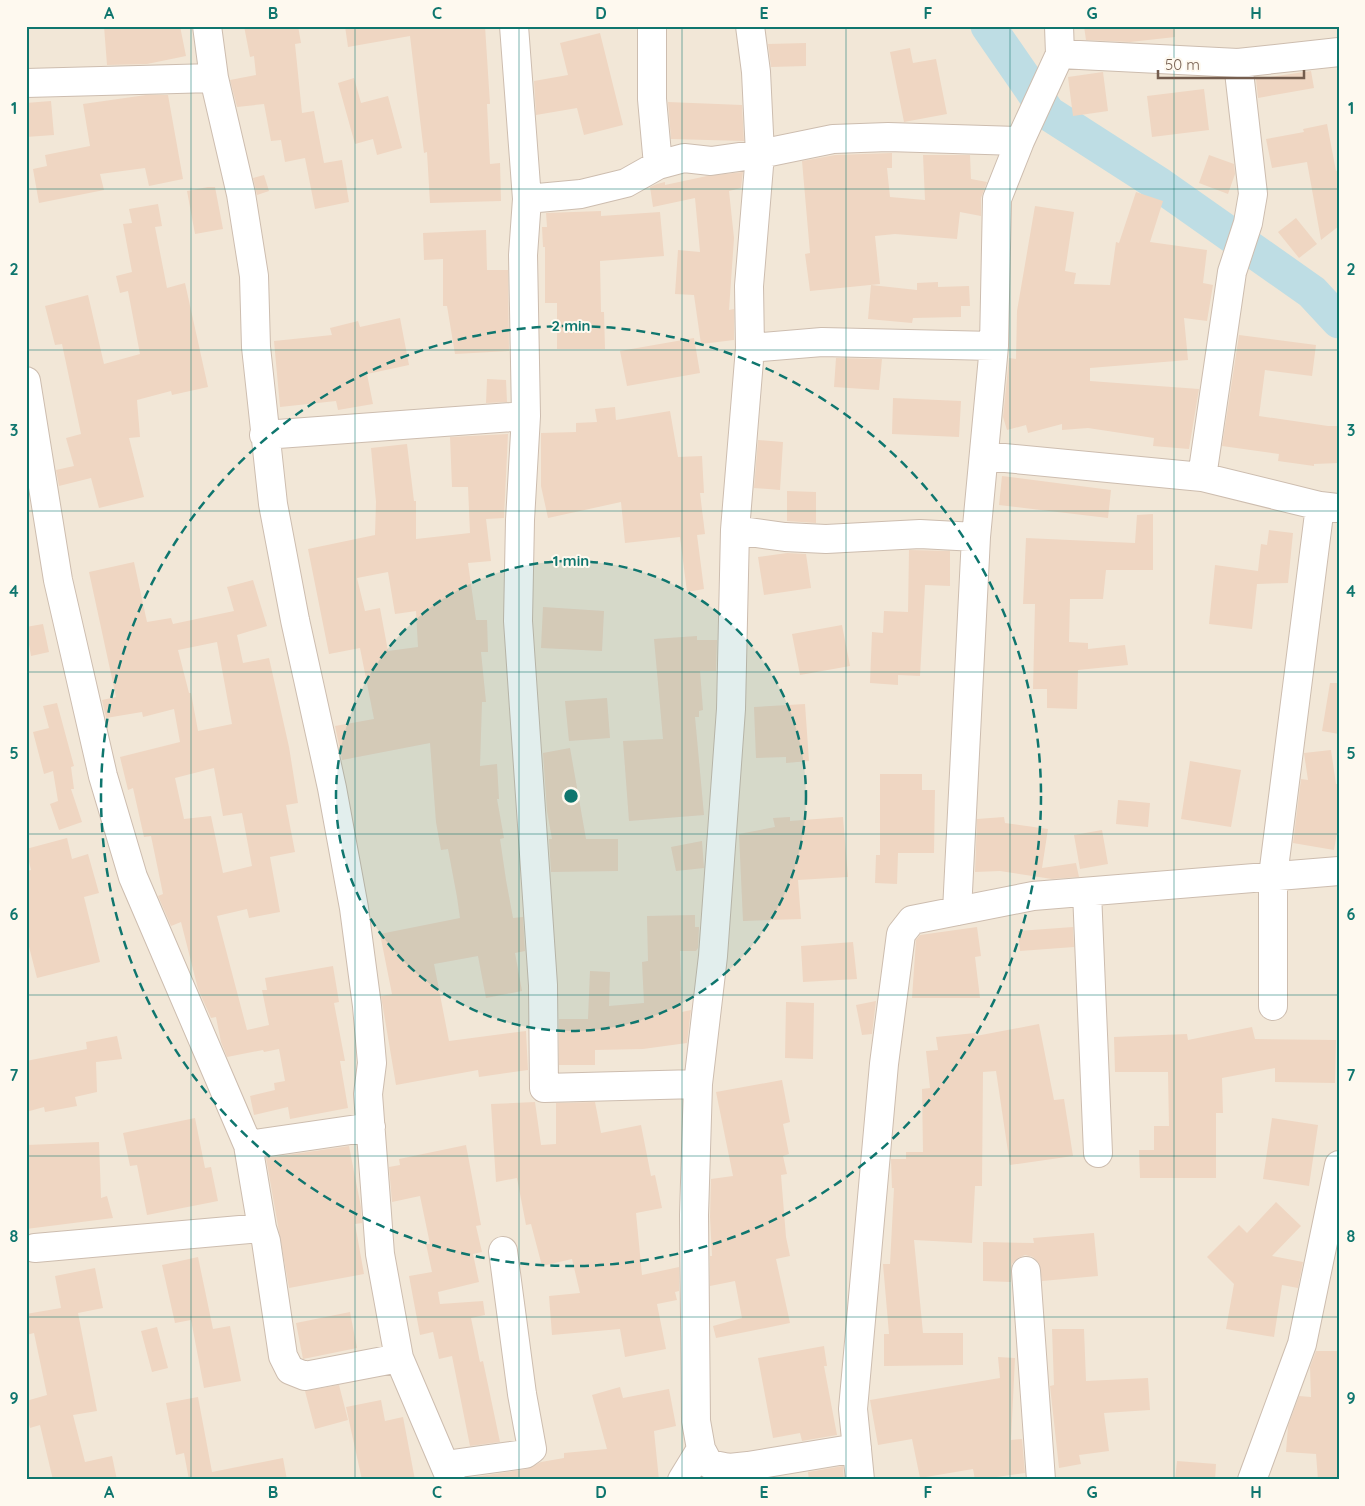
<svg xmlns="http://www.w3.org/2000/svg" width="1365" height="1506" viewBox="0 0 1365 1506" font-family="Quicksand,sans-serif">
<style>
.residential{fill:#f2e7d7}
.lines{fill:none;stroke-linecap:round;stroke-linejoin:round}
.river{stroke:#bedde4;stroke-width:35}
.building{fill:#efd6c2;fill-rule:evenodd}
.minor-casing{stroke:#cdbdaf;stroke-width:30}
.minor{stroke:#fff;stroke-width:28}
.grid{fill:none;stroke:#0f766e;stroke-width:1;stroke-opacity:0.55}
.ring{fill:none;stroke:#0f766e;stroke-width:2.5;stroke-dasharray:9 6}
.centre{fill:#0f766e;stroke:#fef9ef;stroke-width:2.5}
.ring-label{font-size:15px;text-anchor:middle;font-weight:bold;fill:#0f766e;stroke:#fef9ef;stroke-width:4;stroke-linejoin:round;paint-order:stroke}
.neatline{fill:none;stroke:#0f766e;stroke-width:2}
.grid-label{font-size:16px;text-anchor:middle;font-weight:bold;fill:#0f766e}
</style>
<rect width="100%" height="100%" fill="#fbf5e9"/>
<path class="residential" d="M 26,26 L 1339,26 L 1339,1480 L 26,1480 Z"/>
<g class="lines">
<path class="river" d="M 988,26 L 1048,113 L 1160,185 L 1312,292 L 1339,321"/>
</g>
<path class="building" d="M 104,26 L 180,26 L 186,56 L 147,64 L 107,65 Z
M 244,26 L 298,26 L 301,43 L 295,44 L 302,113 L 314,111 L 324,163 L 342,160 L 349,202 L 315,209 L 305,158 L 285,162 L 281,140 L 271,141 L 264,104 L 237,107 L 230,80 L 256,75 L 254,56 L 250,57 Z
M 345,26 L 485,26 L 490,104 L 487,104 L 490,164 L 500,163 L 501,201 L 430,203 L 427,152 L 424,153 L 410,36 L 348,47 Z
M 1084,26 L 1175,26 L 1175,37 L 1130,42 L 1086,40 Z
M 600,33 L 623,125 L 584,135 L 577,108 L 536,115 L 534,81 L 568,75 L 560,43 Z
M 806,43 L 806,66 L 771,67 L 768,44 Z
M 910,48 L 913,63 L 936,59 L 947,114 L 904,122 L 890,52 Z
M 1311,71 L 1314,88 L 1258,98 L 1256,79 Z
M 1103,72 L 1108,111 L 1073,116 L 1068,77 Z
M 354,78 L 361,103 L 388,96 L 402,148 L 377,155 L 373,139 L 355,144 L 338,83 Z
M 1204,89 L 1209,130 L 1152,137 L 1147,96 Z
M 146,95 L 168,95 L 183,179 L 149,186 L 145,168 L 100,174 L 104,190 L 39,203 L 33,169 L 47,166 L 45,155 L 90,146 L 83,104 Z
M 51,101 L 54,135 L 26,137 L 26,103 Z
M 668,102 L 742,105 L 744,141 L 671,139 Z
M 1327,124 L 1336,171 L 1339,170 L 1339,226 L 1321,240 L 1307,162 L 1272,168 L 1266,139 L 1304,132 L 1303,129 Z
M 892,153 L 892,168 L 887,168 L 890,197 L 925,200 L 923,155 L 970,155 L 971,179 L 987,182 L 981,198 L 981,216 L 960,212 L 957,239 L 895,234 L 875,236 L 880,284 L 810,291 L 805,254 L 810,253 L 802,161 L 835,155 Z
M 1209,155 L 1234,164 L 1235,174 L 1228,194 L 1199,183 Z
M 743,172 L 741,188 L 729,191 L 734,238 L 729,310 L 734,309 L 734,340 L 701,344 L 694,295 L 675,294 L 678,250 L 700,252 L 695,198 L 653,207 L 650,187 L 657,184 L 665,182 L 665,185 L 707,176 Z
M 264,175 L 269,191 L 257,195 L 253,178 Z
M 208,187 L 215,187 L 223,229 L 195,234 L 187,191 Z
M 1136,192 L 1163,201 L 1150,242 L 1207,250 L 1203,283 L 1213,285 L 1207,321 L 1184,318 L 1188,360 L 1090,368 L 1090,381 L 1199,389 L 1189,449 L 1153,446 L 1154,438 L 1088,428 L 1062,430 L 1062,424 L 1028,433 L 1026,425 L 1007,430 L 1003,417 L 1009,358 L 1016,359 L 1017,311 L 1035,206 L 1074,212 L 1065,271 L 1076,273 L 1074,284 L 1110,285 L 1116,242 L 1119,243 Z
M 158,204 L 162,226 L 155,227 L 167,288 L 185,283 L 208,387 L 172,395 L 171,391 L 137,400 L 140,437 L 129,438 L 144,497 L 99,508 L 91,478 L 59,486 L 56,470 L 74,466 L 66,438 L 81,434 L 62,344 L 55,345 L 45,306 L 88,295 L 104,364 L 140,354 L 128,291 L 120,293 L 116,276 L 132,272 L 123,224 L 132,223 L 129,209 Z
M 601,211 L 601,216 L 660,212 L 664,256 L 600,261 L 601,312 L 604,312 L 605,349 L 557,349 L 557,303 L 545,303 L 545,247 L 543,247 L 542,227 L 547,227 L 546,213 Z
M 1296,218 L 1317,244 L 1299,258 L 1278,232 Z
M 486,230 L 487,270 L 508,270 L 509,351 L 455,354 L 447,306 L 443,306 L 443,259 L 424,260 L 423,233 Z
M 938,282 L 938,287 L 969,286 L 970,306 L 961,306 L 961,317 L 913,318 L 912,323 L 868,319 L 871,285 L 917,290 L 917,283 Z
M 400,318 L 409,365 L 367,374 L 373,404 L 338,410 L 336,401 L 280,407 L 274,341 L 332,335 L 330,328 L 358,321 L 360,327 Z
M 1239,335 L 1316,345 L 1312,376 L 1265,370 L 1259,416 L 1328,426 L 1339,426 L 1339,463 L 1314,464 L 1314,466 L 1278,461 L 1279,454 L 1222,446 Z
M 694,338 L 700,373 L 627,386 L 620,351 Z
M 836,358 L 882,359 L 879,390 L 834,387 Z
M 487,379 L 506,380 L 507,402 L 486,403 Z
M 893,398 L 961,401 L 959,437 L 892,434 Z
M 615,407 L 616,420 L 670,411 L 678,457 L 702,456 L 704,493 L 700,493 L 705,534 L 697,535 L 704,589 L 687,592 L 680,537 L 625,543 L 621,502 L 548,518 L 541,486 L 541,433 L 576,432 L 576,423 L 597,422 L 595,409 Z
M 508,434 L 504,518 L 486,519 L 491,561 L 468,563 L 476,620 L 487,620 L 488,652 L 481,652 L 486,702 L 482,702 L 480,766 L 497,764 L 499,799 L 497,799 L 504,838 L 500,839 L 506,880 L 513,918 L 523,917 L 525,951 L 515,953 L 522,991 L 486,998 L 478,956 L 434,964 L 449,1041 L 526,1031 L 528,1070 L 479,1077 L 478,1070 L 396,1085 L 381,996 L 392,994 L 380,934 L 460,918 L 457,897 L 448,849 L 441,850 L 436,822 L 430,743 L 342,760 L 335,726 L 374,719 L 360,648 L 329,654 L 308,549 L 375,535 L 376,502 L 371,448 L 407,444 L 414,501 L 416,501 L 416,539 L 470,533 L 468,487 L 452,487 L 450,437 ZM 388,572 L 395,614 L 416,611 L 418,647 L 388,651 L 380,608 L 365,611 L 357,578 Z
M 758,440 L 783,442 L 780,490 L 754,488 Z
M 1002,476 L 1111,490 L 1108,518 L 999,505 Z
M 787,491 L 816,492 L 816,523 L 787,521 Z
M 1153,514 L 1153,570 L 1106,570 L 1103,599 L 1070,599 L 1069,642 L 1088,643 L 1088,649 L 1125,645 L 1128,665 L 1078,670 L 1077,709 L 1047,708 L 1047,689 L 1033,689 L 1035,604 L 1023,604 L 1026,538 L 1135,543 L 1137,515 Z
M 1269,530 L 1293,533 L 1288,583 L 1257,584 L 1252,629 L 1209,624 L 1215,565 L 1258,571 L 1261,544 L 1267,545 Z
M 909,550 L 950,551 L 950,586 L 925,585 L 920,676 L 898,675 L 898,685 L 870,683 L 872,632 L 883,633 L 884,611 L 908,612 Z
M 787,553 L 806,554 L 811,588 L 764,595 L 758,557 Z
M 134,562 L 147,622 L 171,618 L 173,624 L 234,611 L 227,587 L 253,580 L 267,626 L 237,635 L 243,663 L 269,658 L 289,747 L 298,803 L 286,805 L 295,852 L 270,857 L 280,912 L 249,918 L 247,909 L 217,916 L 247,1030 L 269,1025 L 262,990 L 267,990 L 265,978 L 333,966 L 339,1002 L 334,1003 L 345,1061 L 340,1061 L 348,1108 L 290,1119 L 288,1107 L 254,1115 L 250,1096 L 275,1090 L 274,1083 L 285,1081 L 279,1049 L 264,1052 L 263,1050 L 227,1057 L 221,1042 L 216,1017 L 211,1018 L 198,989 L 181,922 L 171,926 L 158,896 L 163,894 L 151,836 L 144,837 L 133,788 L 128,790 L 120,757 L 180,742 L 174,709 L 143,717 L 142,712 L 106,718 L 102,700 L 116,697 L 89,572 ZM 217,642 L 232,724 L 198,731 L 191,693 L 189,693 L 178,650 ZM 214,768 L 223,816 L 242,813 L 252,866 L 223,873 L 211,816 L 184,819 L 175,778 Z
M 543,607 L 604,611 L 602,651 L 541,648 Z
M 43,624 L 49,652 L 31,656 L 26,627 Z
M 842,625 L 850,666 L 800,675 L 792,634 Z
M 697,636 L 697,640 L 717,640 L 716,671 L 700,671 L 703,710 L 699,711 L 699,717 L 695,717 L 704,815 L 629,821 L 623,741 L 663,739 L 654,639 Z
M 1330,683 L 1339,683 L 1339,734 L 1322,731 Z
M 607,698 L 610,738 L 569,741 L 565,701 Z
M 57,703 L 74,766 L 71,767 L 74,789 L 71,789 L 82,822 L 59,830 L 50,804 L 58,801 L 53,771 L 44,774 L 33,732 L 49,728 L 43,706 Z
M 805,704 L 809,761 L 786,763 L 786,757 L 756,758 L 754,707 Z
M 570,748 L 586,839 L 618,839 L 618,871 L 551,872 L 549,839 L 552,839 L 547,811 L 543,753 Z
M 1331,750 L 1336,784 L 1339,784 L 1339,821 L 1334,850 L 1293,843 L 1301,779 L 1308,780 L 1304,753 Z
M 1190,761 L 1241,770 L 1231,827 L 1181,819 Z
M 880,774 L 922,774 L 922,790 L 935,790 L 934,853 L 898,853 L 897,884 L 875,883 L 876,855 L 880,855 Z
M 1118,800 L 1150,803 L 1148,827 L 1116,824 Z
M 790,817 L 790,821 L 843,817 L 848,877 L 798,880 L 801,919 L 743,921 L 739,834 L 775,827 L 773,818 Z
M 1004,817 L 1005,823 L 1048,829 L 1042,868 L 1076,863 L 1079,877 L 1052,879 L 1000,871 L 975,872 L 977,819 Z
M 1102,830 L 1108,864 L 1080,869 L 1074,835 Z
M 67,838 L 72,859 L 88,854 L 99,893 L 84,897 L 100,962 L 37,978 L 26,935 L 26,871 L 31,870 L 26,849 Z
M 702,841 L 704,868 L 676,871 L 671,847 Z
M 695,915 L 695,927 L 699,927 L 698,948 L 696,951 L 680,951 L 682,1012 L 691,1010 L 687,1043 L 643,1049 L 595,1050 L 595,1065 L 559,1065 L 559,1019 L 588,1019 L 590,971 L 610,972 L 609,1006 L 644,1003 L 642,962 L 648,961 L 647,916 Z
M 977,927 L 981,956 L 975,957 L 980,998 L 912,998 L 916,940 L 920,935 Z
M 1073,927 L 1074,947 L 1020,951 L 1018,931 Z
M 853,942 L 857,979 L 803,982 L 801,946 Z
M 876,1001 L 872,1034 L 862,1035 L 856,1005 Z
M 786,1002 L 814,1003 L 813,1059 L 785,1058 Z
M 1039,1024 L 1054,1100 L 1064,1099 L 1073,1156 L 1010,1165 L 996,1071 L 983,1072 L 982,1186 L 975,1186 L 972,1243 L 914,1240 L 923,1333 L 963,1333 L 963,1365 L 884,1366 L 884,1334 L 889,1334 L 883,1264 L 890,1264 L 894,1188 L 892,1188 L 891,1159 L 906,1159 L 906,1152 L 923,1152 L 922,1089 L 930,1088 L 926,1051 L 938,1050 L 936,1037 L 975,1033 L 976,1036 Z
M 1252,1027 L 1255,1039 L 1336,1040 L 1335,1083 L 1275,1082 L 1275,1068 L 1222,1078 L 1223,1113 L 1216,1113 L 1216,1178 L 1140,1178 L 1139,1150 L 1154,1150 L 1154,1126 L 1169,1126 L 1168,1072 L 1115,1072 L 1114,1037 L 1187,1034 L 1188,1040 Z
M 117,1036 L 122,1059 L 96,1062 L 97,1092 L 75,1097 L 77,1106 L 45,1112 L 44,1107 L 26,1112 L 26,1061 L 87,1049 L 86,1042 Z
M 782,1080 L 790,1122 L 783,1124 L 789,1154 L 783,1156 L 787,1174 L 781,1175 L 786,1237 L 790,1256 L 776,1259 L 790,1323 L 716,1338 L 713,1326 L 742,1318 L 735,1281 L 710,1286 L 710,1256 L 712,1256 L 710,1217 L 711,1179 L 733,1176 L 716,1092 Z
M 535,1102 L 541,1145 L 556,1144 L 556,1103 L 595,1102 L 601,1133 L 641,1125 L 651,1176 L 655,1175 L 662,1208 L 636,1213 L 642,1275 L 679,1267 L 679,1291 L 675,1292 L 677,1300 L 657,1304 L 666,1349 L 625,1357 L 620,1329 L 552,1335 L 549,1296 L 580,1293 L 572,1259 L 542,1266 L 531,1224 L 526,1225 L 517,1178 L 496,1182 L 491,1104 Z
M 195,1118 L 205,1168 L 211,1167 L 218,1201 L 147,1215 L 137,1165 L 130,1166 L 123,1133 Z
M 1272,1118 L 1318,1125 L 1309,1186 L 1263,1179 Z
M 99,1142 L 101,1198 L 107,1196 L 113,1218 L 26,1229 L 26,1193 L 29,1193 L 27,1145 Z
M 466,1145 L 481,1225 L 476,1226 L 482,1252 L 473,1254 L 479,1282 L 438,1292 L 440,1304 L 483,1301 L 485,1315 L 471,1318 L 480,1362 L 483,1361 L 500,1442 L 470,1446 L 452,1356 L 439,1359 L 433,1332 L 420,1335 L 409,1276 L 432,1272 L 426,1244 L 430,1244 L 420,1196 L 392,1202 L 389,1167 L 400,1165 L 399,1159 Z
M 349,1146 L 361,1207 L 362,1223 L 355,1224 L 364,1274 L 289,1288 L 266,1158 Z
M 1276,1202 L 1301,1226 L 1272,1256 L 1303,1262 L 1298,1288 L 1282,1285 L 1274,1337 L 1226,1329 L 1234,1284 L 1207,1257 L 1239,1225 L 1247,1233 Z
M 1094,1233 L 1098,1276 L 1042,1281 L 1039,1263 L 1033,1257 L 1025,1255 L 1018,1258 L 1012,1264 L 1011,1282 L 983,1281 L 983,1242 L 1034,1243 L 1033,1238 Z
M 198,1257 L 213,1329 L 230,1326 L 241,1381 L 204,1388 L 191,1320 L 175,1323 L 162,1265 Z
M 95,1268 L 103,1308 L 78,1313 L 97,1411 L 73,1415 L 85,1462 L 112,1456 L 117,1480 L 53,1480 L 40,1425 L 30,1428 L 26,1414 L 26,1401 L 47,1395 L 34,1333 L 26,1335 L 26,1314 L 61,1308 L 55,1276 Z
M 350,1312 L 357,1348 L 303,1359 L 296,1323 Z
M 157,1327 L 168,1368 L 152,1372 L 141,1331 Z
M 1052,1329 L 1084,1329 L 1086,1381 L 1148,1378 L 1150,1410 L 1104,1413 L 1109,1451 L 1079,1455 L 1081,1464 L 1059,1468 L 1050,1386 L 1054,1385 Z
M 824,1346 L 827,1366 L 824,1366 L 837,1435 L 802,1441 L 800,1433 L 773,1438 L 758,1358 Z
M 1316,1351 L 1339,1351 L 1339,1480 L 1318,1480 L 1316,1454 L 1286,1452 L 1288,1426 L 1299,1396 L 1311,1397 L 1310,1367 Z
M 998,1357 L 1015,1358 L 1011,1440 L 1022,1439 L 1025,1473 L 975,1480 L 973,1469 L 920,1478 L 912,1439 L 878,1445 L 870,1400 L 1000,1378 Z
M 339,1385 L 348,1420 L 315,1429 L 305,1391 Z
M 620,1387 L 623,1398 L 669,1389 L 676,1426 L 654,1431 L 659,1480 L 474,1480 L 474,1477 L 527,1469 L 541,1462 L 564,1458 L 564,1453 L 607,1449 L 592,1395 Z
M 198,1397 L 212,1472 L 283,1458 L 287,1480 L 189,1480 L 184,1453 L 176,1455 L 166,1403 Z
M 381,1400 L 385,1421 L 403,1417 L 415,1480 L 362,1480 L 346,1407 Z
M 1177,1461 L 1216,1464 L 1215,1480 L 1175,1480 Z
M 843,1466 L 844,1480 L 809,1480 L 808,1472 Z"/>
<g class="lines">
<g class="minor-casing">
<path id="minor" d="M 207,26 L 214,78 L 241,194 L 254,276 L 256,347 L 273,504 L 295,620 L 332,788 L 354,908 L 367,1006 L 372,1063 L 368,1094 L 380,1254 L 399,1358 L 451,1480
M 514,26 L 527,199 L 523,255 L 526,416 L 520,520 L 518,621 L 543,985 L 544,1088 L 698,1084
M 652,26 L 652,99 L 658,165
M 750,26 L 756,72 L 760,154 L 749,286 L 750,348 L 735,530 L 731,709 L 713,956 L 698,1084 L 694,1215 L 696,1421 L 701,1449 L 709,1464 L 729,1468 L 748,1466 L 753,1480
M 1060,54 L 1238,63 L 1339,52
M 26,83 L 214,78
M 527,199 L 581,194 L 626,183 L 658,165 L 684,158 L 711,161 L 760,154 L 833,139 L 888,137 L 1020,141
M 750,348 L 822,342 L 994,346
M 26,381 L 58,580 L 103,776 L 133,877 L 248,1145 L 262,1228 L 266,1241 L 283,1356 L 290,1370 L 305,1376 L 399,1358
M 264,435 L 526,416
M 984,456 L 1202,477 L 1320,506 L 1337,508
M 1202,477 L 1232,272 L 1248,223 L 1253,194 L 1238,63
M 735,530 L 785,537 L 826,539 L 920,534 L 976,537
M 1087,892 L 1098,1153
M 957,911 L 976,537 L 994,346 L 997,199 L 1020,141 L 1060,54 L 1059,26
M 1273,1006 L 1273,876 L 1320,506
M 248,1145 L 371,1127
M 35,1248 L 262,1228
M 1026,1271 L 1041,1480
M 445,1465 L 525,1454 L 532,1449 L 522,1394 L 503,1251
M 748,1466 L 857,1448
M 682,1480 L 701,1449
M 860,1480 L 853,1409 L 884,1064 L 901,934 L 912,920 L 1033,896 L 1339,871
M 1252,1480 L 1302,1344 L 1339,1165"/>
</g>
<use href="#minor" class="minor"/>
</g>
<path class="grid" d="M 191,26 L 191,1480M 355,26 L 355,1480M 519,26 L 519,1480M 682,26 L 682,1480M 846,26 L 846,1480M 1010,26 L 1010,1480M 1174,26 L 1174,1480M 26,189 L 1339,189M 26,350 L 1339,350M 26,511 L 1339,511M 26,672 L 1339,672M 26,834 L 1339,834M 26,995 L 1339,995M 26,1156 L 1339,1156M 26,1317 L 1339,1317"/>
<circle cx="571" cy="796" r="235" fill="#0f766e" fill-opacity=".12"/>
<g class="ring">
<circle cx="571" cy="796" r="235"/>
<circle cx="571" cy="796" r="470"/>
</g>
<circle cx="571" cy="796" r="8" class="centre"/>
<g class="ring-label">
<text x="571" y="331">2 min</text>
<text x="571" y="566">1 min</text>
</g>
<rect width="1365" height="1506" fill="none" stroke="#fef9ef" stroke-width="55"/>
<path d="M1158 70v8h146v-8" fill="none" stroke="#745d4e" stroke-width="2.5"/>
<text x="1165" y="70" font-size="15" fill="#745d4e" stroke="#fef9ef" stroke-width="4" paint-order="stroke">50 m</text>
<rect x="28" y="28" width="1310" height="1450" class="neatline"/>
<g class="grid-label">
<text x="109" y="19">A</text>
<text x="273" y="19">B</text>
<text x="437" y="19">C</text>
<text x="601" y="19">D</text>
<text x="764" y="19">E</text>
<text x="928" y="19">F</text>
<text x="1092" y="19">G</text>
<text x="1256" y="19">H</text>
<text x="14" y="114">1</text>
<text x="1351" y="114">1</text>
<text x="14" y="275">2</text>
<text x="1351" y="275">2</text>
<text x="14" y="436">3</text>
<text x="1351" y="436">3</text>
<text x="14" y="597">4</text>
<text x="1351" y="597">4</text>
<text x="14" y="759">5</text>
<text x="1351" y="759">5</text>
<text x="14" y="920">6</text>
<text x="1351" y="920">6</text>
<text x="14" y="1081">7</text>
<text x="1351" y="1081">7</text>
<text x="14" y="1242">8</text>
<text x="1351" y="1242">8</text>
<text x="14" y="1404">9</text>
<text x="1351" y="1404">9</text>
<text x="109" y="1498">A</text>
<text x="273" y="1498">B</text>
<text x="437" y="1498">C</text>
<text x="601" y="1498">D</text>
<text x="764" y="1498">E</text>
<text x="928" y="1498">F</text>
<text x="1092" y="1498">G</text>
<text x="1256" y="1498">H</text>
</g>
</svg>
